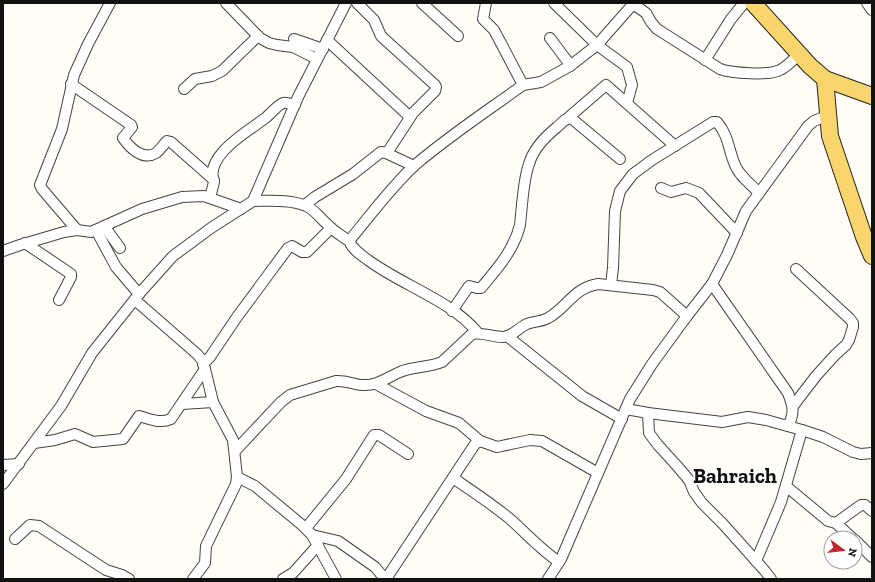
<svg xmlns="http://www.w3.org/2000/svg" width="875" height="582" viewBox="0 0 875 582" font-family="'Zilla Slab',serif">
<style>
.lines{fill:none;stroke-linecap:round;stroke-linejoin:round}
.street-casing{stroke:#444;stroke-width:12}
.primary-casing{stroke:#222;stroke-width:18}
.street{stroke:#fff;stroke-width:10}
.primary{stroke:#f9d66b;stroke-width:16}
.labels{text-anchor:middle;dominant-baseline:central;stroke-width:4;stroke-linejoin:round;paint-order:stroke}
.town-label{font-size:21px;font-weight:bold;fill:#111;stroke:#fff}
</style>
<rect width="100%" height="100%" fill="#fffdf5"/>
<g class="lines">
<defs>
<g id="street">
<polyline points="226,3 260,38 269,43 277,45 293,47 317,59"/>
<polyline points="357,3 374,20 381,36 435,85 436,87 435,91 413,113 387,153"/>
<polyline points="422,3 458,36"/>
<polyline points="554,3 597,45 627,67 632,85 627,103"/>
<polyline points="867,3 872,10"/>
<path d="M633,4L646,13L651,22L657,29L720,69C731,73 769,76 780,70C787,67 793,60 799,54"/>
<polyline points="294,39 323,49"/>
<polyline points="327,40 410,117"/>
<polyline points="705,60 731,19 744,3"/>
<polyline points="570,66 597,45 634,3"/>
<path d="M71,84L131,125L132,127L123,138C130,148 143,161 156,153C160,150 163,145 167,141L171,142L214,180"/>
<polyline points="523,85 541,82 570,66 568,62 550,38"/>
<polyline points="184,89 195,79 212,76 222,71 258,36"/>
<polyline points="569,117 606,85 675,146"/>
<polyline points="661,188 671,192 686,188 699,193 737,233"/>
<path d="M210,198L214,182C204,156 247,132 264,119C270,115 276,106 283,103C286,102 291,104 295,105"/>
<path d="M253,201C270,201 290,199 306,206C314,209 320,218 327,224C333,231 342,236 349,241C370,216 391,187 415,165C449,136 487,111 523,85L494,30L483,19L486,3"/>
<polyline points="305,205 315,197 353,174 381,152 386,153 414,166"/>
<polyline points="104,226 120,248"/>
<polyline points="77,230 42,189 40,185 62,129 74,75 88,44 110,3"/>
<polyline points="96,230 116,267 139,294"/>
<path d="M349,241C353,250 361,255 368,260C403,286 451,300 478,333"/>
<polyline points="25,243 71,274 71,277 59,300"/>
<polyline points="3,251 20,245 64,232 77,230 91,232 142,209 182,197 204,196 241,209"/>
<path d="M712,284L788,393C793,406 795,413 788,426"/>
<path d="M611,285L613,268L615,211L620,191L633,174L652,160L713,122H717C729,136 728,149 735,165C739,176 751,184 759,193"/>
<polyline points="135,300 197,354 202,360 205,369 213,402 233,440 237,477 236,484 206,546 205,563 193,579"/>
<path d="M452,311L469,286L477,288H481C497,269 514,250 520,225C522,208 523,180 529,164C533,150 545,137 556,128C561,124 565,118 571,118L620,159"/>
<polyline points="507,336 582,396 622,419"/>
<polyline points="203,364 210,357 237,317 288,248 292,246 302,252 307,252 331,228"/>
<polyline points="376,384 426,411 459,423 480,441"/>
<polyline points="182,404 213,402"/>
<polyline points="793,406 816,376 835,355 846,345 849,340 853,327 853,323 850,319 796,269"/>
<polyline points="626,409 648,413 722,422 748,417 766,420 802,430 823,437 853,452 861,454 872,453"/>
<polyline points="648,413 649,433 658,445 678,467 689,480 694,492 702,503 723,524 765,571 771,579"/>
<path d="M34,443L55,440L75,434L93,442L123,439L139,416C150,419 160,424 171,419L205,369"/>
<path d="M235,451L281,402L290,395L336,381C346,380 354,385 363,385C377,386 388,377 400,372C413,366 428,368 442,362L472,334C483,332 492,337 503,337C512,337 519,327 527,324C534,321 541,322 548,318C567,308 573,288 598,284L653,290L660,292L687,316"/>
<polyline points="3,465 19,464"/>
<polyline points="237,477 255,486 302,525 312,535 336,579"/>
<path d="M453,478C472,491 492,504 510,519C527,534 540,549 559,562"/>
<polyline points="3,484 61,406 92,353 139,294 173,256 211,228 253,201 298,97 346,3"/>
<polyline points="786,486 828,521 836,523 861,505 865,505 872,511"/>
<polyline points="836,523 852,538"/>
<polyline points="306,528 346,479 374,435 379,435 408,454"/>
<polyline points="312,535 338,541 375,567 385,579"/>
<polyline points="15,539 30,525 39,526 106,570 122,575 129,579"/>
<polyline points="855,540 872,557"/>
<polyline points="756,561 781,502 802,430"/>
<polyline points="283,579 293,573 318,545"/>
<polyline points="386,579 475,444 480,441 497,447 530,440 542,441 598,473"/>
<polyline points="548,579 561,559 630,399 652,364 687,316 712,284 727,255 746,211 808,126 814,121 829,115"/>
</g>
<g id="primary">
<polyline points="753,3 810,66 825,79 872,96"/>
<polyline points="825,79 830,136 864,237 872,256"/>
</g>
</defs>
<use href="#street" class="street-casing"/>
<use href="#primary" class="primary-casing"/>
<use href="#street" class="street"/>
<use href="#primary" class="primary"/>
</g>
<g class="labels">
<g class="town-label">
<text x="735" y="475">Bahraich</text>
</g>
</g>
<rect width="875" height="582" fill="none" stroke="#111111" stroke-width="8"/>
<g transform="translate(843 550) rotate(105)"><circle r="19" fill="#ffffff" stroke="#a0a0a0"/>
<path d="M0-3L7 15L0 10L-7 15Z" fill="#c4262e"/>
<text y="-6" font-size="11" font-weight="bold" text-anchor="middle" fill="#111111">N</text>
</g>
</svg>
